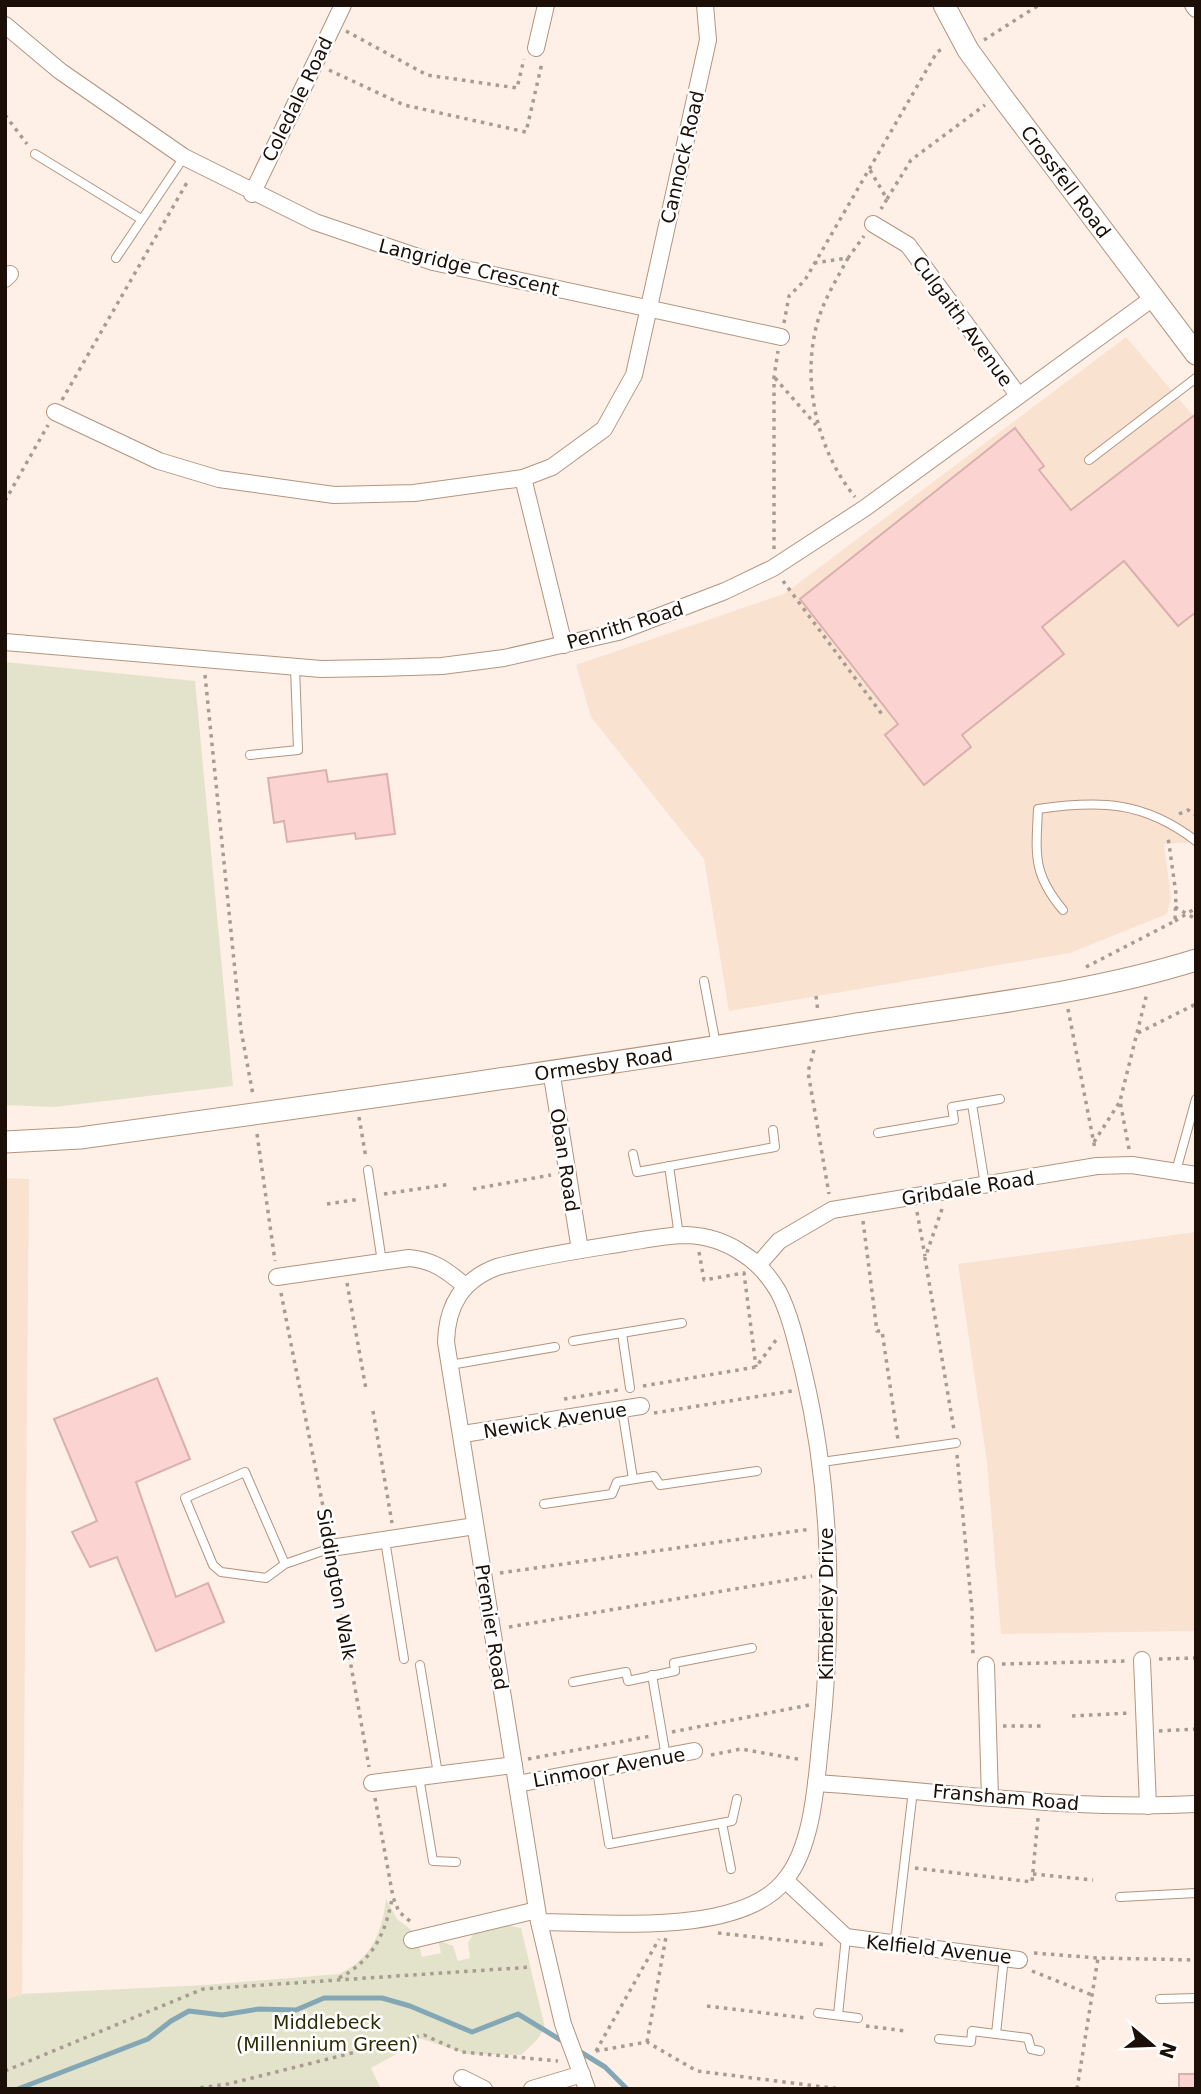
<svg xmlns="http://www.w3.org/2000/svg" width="1201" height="2094" viewBox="0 0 1201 2094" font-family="'DejaVu Sans',sans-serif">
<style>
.built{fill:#fae2d1}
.green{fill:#e2e3ca}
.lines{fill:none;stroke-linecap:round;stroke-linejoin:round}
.stream{stroke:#84a7b6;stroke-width:5}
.building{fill:#fbd4d2;stroke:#dab0ae;stroke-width:2}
.service-casing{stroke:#b4947e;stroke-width:10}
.minor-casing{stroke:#b4947e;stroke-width:18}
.tertiary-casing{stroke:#b4947e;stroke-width:23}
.path{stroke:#a89b92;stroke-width:3.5;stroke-dasharray:3.5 5;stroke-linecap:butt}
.service{stroke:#fff;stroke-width:8}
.minor{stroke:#fff;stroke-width:16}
.tertiary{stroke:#fff;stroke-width:21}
.labels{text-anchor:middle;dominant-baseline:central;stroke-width:5;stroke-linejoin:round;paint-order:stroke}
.street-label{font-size:19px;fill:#1b0f07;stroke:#fff}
.park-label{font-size:19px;fill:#2d2d04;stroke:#fff}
</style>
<rect width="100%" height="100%" fill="#fef0e6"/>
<g class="built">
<polygon points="1126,337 1196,419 1196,842 1164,844 1171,898 1167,914 1070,953 729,1011 704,859 591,717 576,665 784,594"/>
<polygon points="5,1178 29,1179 22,1994 5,2000"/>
<polygon points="1196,1232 1196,1631 1001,1634 987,1462 958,1264"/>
</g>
<g class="green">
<polygon points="5,662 195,681 233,1086 54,1107 5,1105"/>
<path d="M386,1899L397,1919L414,1932L404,1934L407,1947L419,1945L422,1957L441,1953L438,1940L453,1946L458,1961L470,1958L468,1943L474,1933L506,1925L521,1928L545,2028L537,2040L521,2055L468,2054L419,2038L418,2042L371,2068L381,2089H5V2000L22,1994L205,1985L339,1974C371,1959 382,1933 386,1899Z"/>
</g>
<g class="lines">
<g class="stream">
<polyline points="579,2051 605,2067 627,2089"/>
<polyline points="18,2089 148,2039 171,2021 189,2011 222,2015 259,2009 296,2010 324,1998 382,1998 410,2006 472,2032 518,2014 564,2042"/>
</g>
</g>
<g class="building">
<polygon points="1196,414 1196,612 1178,626 1124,561 1042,627 1064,654 962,735 971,747 924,785 885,735 898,724 800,599 1015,428 1044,466 1039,470 1071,510"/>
<polygon points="326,770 328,782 387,774 395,834 356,839 355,833 287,842 284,821 274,823 268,778"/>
<polygon points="157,1378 190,1459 136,1482 176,1597 208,1583 224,1622 156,1651 117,1557 90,1567 72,1532 97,1521 54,1419"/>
<rect x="1179" y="2074" width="17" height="15"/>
</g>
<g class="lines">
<defs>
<g id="service">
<polyline points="35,154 141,219"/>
<polyline points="116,258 184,157"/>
<polyline points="1089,460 1196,378"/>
<polyline points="250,755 298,750 295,667"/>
<path d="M1063,910C1032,873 1036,854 1038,809C1100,800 1144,801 1196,841"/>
<polyline points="704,981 716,1045"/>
<polyline points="972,1104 985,1185"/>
<polyline points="878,1133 954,1120 952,1107 1000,1099"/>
<polyline points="633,1154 637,1172 775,1147 773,1130"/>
<polyline points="669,1166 679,1236"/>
<polyline points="368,1170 382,1262"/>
<polyline points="1176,1171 1196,1099"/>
<polyline points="622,1333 630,1388"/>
<polyline points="573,1341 682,1323"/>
<polyline points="450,1365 555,1347"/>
<polyline points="622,1409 633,1479"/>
<polyline points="822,1462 956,1443"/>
<polyline points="544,1504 612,1494 617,1482 654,1476 660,1485 757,1471"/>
<polyline points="385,1540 404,1659"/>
<polyline points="285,1564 245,1472 185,1498 213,1565 221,1572 266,1578 285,1564 331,1548"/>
<polyline points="420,1665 438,1774"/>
<polyline points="652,1675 666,1757"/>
<polyline points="573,1682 626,1672 628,1681 675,1671 674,1663 752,1648"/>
<polyline points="597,1770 609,1844 732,1821 737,1799"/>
<polyline points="419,1777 433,1861 456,1862"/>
<polyline points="722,1823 731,1869"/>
<polyline points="1120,1897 1196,1893"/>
<polyline points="895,1944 913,1790"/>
<polyline points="1160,1999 1196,1998"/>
<polyline points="818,2013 858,2018"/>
<polyline points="838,2015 846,1937"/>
<polyline points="996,2034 1004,1957"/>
<polyline points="939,2039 971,2042 972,2031 1028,2038 1031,2049 1040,2051"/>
</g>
<g id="minor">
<polyline points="1193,5 1196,9"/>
<polyline points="5,25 60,71 184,157 315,222 433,262 781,337"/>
<polyline points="536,48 546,5"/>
<polyline points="252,194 343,5"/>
<polyline points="873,224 908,245 1018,395"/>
<polyline points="5,279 10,274"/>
<polyline points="55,412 159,461 219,479 334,495 414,493 523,478 552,467 604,429 634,375 708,40 705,5"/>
<polyline points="523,478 564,645"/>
<polyline points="5,642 321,669 378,668 442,666 504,658 618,632 725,591 773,568 865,508 1153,298"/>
<polyline points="551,1070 580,1250"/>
<polyline points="758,1265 779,1241 832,1210 1097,1166 1132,1165 1196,1175"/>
<path d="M277,1277L409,1258C433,1260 446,1270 464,1285"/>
<polyline points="463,1434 641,1406"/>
<polyline points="331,1548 475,1526"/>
<polyline points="1142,1660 1148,1806"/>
<polyline points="986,1665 990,1798"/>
<polyline points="372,1783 514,1765"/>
<path d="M816,1783C943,1791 1069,1811 1196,1804"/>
<polyline points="517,1784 694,1751"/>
<polyline points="785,1880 846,1937 1019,1960"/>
<path d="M539,1922C605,1922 740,1937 785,1880C812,1848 816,1786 820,1746C834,1621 833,1496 804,1374C798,1349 790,1313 778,1291C769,1276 757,1262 742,1253C726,1242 707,1236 687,1235C667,1235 644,1240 624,1243C581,1250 539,1256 497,1267C462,1280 447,1305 446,1342L539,1922L563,2024L587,2089"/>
<polyline points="412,1940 537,1910"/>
<polyline points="462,2078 484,2089"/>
<polyline points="532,2089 582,2074"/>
</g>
<g id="tertiary">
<path id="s1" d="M944,5L968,50L1000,94L1196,354"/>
<path id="s2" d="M5,1142L80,1138C333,1103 587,1068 839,1027C957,1007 1081,996 1196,960"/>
</g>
</defs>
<use href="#service" class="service-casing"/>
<use href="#minor" class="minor-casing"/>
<use href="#tertiary" class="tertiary-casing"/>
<g class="path">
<polyline points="346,31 427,75 517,88 524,59"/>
<polyline points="984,40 1039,5"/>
<polyline points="329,70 404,105 526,132 542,63"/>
<polyline points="5,115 27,144"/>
<polyline points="870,170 887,199 881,209"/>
<polyline points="887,199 911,160 985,105"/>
<path d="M848,258C838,277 826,296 819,317C800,377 816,449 855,497"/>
<polyline points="814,263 848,258 864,236"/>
<polyline points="784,323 789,296 805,280 937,52 944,48"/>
<polyline points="775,378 816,425"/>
<polyline points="62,400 189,179"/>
<polyline points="5,501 48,425"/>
<polyline points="774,549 774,377 778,351"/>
<polyline points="783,581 884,717"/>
<polyline points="205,675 241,1030 253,1095"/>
<polyline points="1179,814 1188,810 1196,815"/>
<polyline points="1175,907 1196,919"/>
<polyline points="1175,921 1196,908"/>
<polyline points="1086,967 1175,921 1176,894 1168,837"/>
<polyline points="816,996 818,1012"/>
<polyline points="1068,1009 1095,1149"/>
<polyline points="1138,1033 1196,1004"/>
<polyline points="814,1050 808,1072 829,1194"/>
<polyline points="359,1117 366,1158"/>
<polyline points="257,1134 275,1261"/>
<polyline points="1094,1142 1119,1103"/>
<polyline points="1129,1149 1120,1101 1147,993"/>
<polyline points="473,1189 551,1175"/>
<polyline points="384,1194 451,1184"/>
<polyline points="327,1204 360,1199"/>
<polyline points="942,1209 925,1258 954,1430"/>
<polyline points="917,1212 925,1256"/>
<polyline points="863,1221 877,1331 882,1331 898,1440"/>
<polyline points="699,1252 704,1280 744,1273 756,1367"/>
<polyline points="347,1283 366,1389"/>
<polyline points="281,1293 328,1532"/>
<polyline points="643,1386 756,1367 779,1336"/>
<polyline points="564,1399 618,1390"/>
<polyline points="373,1411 392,1523"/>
<polyline points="654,1413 792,1391"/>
<polyline points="957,1455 972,1610 973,1657"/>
<polyline points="333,1564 369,1767"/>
<polyline points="500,1573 811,1529"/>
<polyline points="509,1627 812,1576"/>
<polyline points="1159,1659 1196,1658"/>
<polyline points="1002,1664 1127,1661"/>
<polyline points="1072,1716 1130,1713"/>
<polyline points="1003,1726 1043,1726"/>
<polyline points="1159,1731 1196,1729"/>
<polyline points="672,1732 809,1705"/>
<polyline points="711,1755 741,1749 803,1760"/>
<polyline points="528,1759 651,1736"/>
<polyline points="375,1798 393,1897 399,1912 411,1922"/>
<polyline points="915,1868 1032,1882 1038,1818"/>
<polyline points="1033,1874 1093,1880"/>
<polyline points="718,1933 828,1945"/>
<polyline points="1034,1953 1098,1958 1196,1960"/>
<polyline points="1032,1971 1092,1995"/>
<path d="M339,1978C372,1961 385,1935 392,1899"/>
<polyline points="707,2006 806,2018"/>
<polyline points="866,2026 906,2031"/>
<polyline points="647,2042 666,1937"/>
<polyline points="596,2051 647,2042 697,2071 840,2089"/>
<polyline points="596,2051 659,1939"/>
<polyline points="5,2071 203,1989 532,1967"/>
<polyline points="192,2089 228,2084 424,2035 462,2052 558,2061"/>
<polyline points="1077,2089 1098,1958"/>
</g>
<use href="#service" class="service"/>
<use href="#minor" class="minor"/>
<use href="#tertiary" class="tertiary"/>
</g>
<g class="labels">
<g class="street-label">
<text transform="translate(297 99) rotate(-64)">Coledale Road</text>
<text transform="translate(682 157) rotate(-77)">Cannock Road</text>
<text stroke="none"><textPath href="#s1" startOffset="215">Crossfell Road</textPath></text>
<text transform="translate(469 267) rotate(14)">Langridge Crescent</text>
<text transform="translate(963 321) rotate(54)">Culgaith Avenue</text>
<text transform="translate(625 625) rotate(-17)">Penrith Road</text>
<text stroke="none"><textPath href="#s2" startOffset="604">Ormesby Road</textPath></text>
<text transform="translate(565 1160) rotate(81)">Oban Road</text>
<text transform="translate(968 1188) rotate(-9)">Gribdale Road</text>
<text transform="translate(555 1420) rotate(-9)">Newick Avenue</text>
<text transform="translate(337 1584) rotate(80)">Siddington Walk</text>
<text transform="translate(826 1604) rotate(-90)">Kimberley Drive</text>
<text transform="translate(492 1627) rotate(81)">Premier Road</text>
<text transform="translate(609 1767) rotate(-10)">Linmoor Avenue</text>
<text transform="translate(1006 1797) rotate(5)">Fransham Road</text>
<text transform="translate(939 1949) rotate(6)">Kelfield Avenue</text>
</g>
<g class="park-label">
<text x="327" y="2022">Middlebeck<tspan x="327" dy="22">(Millennium Green)</tspan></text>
</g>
</g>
<rect width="1201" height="2094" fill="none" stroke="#1b0f07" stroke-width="14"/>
<g transform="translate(1152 2045) rotate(109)" stroke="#ffffff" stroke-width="5" paint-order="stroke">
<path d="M0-5L12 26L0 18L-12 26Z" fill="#1b0f07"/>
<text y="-10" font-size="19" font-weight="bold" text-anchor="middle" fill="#1b0f07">N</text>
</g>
</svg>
